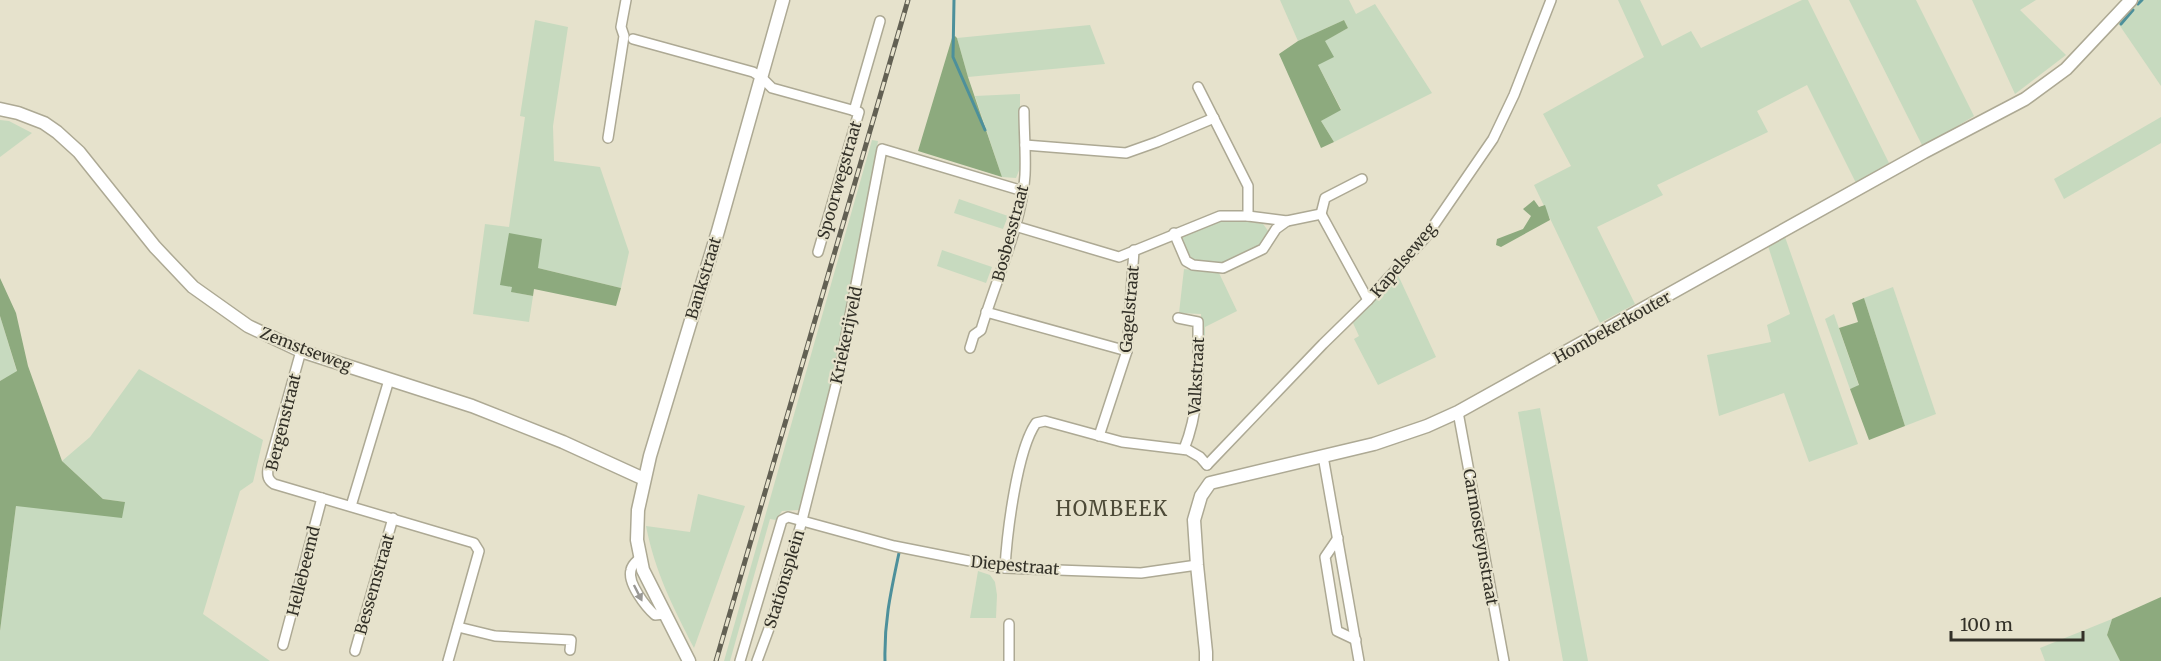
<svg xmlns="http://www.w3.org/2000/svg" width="2161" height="661" viewBox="0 0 2161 661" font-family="Merriweather,serif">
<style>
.green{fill:#c7dabf}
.forest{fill:#8daa7e}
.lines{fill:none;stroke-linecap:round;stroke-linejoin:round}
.stream{stroke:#4d909b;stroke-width:3}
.minor-casing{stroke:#ada994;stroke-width:12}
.tertiary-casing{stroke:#ada994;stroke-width:15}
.minor{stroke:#fff;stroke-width:9}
.tertiary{stroke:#fff;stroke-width:12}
.rail-casing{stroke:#626053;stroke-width:5}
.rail{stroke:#e6e2cc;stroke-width:3;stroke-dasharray:9;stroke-linecap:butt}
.oneway{fill:#999894}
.labels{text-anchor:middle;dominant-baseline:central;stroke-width:4.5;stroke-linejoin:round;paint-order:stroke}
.street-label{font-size:16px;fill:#333128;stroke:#e6e2cc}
.quarter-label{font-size:20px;letter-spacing:1.5px;fill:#4d4a37;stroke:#e6e2cc}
</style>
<rect width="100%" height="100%" fill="#e6e2cc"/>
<g class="green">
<polygon points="1280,0 1349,0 1356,14 1375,4 1432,93 1334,142 1321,121 1341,109 1318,65 1324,41 1348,28 1344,20 1298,41"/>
<polygon points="1618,0 1640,0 1662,46 1691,31 1701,48 1802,0 1808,0 1889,163 1856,183 1807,85 1757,111 1768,132 1657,185 1663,195 1597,227 1635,304 1600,323 1534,185 1571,166 1543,114 1644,57"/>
<polygon points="1849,0 1916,0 1974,116 1923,147"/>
<polygon points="1972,0 2036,0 2020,10 2066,55 2015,94"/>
<polygon points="2138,0 2161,0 2161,86 2118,23"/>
<polygon points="535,20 568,27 553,126 554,161 600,167 629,252 621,288 538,268 512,287 512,292 533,296 529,322 473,314 485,224 509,227 525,117 520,116"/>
<polygon points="1090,25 1105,64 968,77 957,38"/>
<polygon points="1020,94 1020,168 1016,178 1002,177 975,96"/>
<polygon points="2161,117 2161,143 2064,199 2054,179"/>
<polygon points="0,120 9,121 32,133 0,157"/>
<polygon points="872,140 878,141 849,306 831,391 799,510 782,511 776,520 770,519 730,661 724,661"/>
<polygon points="959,199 1008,216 1003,229 954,213"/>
<path d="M1237,220L1263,224C1264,225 1267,229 1268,231C1270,245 1232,264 1221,265C1213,266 1201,264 1194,259C1187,255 1184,247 1181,240L1183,234L1212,223Z"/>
<polygon points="1785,237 1858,444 1809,462 1784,393 1719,416 1707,355 1771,342 1767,325 1790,314 1768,246"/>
<polygon points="942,250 992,267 986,283 937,266"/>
<polygon points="1184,269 1219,273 1237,311 1205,327 1205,345 1201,345 1201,314 1179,313"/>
<polygon points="1398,275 1436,357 1378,385 1354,339 1359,336 1353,323"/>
<polygon points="1893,287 1936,414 1905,426 1864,298"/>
<polygon points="1834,314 1859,386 1850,389 1825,319"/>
<polygon points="0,316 17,372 0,381"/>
<polygon points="139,369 263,440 253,482 240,491 203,614 270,661 0,661 0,631 16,506 125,502 103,499 62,461 90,437"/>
<polygon points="1540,408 1588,661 1563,661 1518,412"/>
<path d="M698,494L745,506L694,648C673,607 655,572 646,526L690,532Z"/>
<polygon points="978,571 990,575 995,582 997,595 996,618 970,618"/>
<polygon points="2112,619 2107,635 2120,661 2045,661 2040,648"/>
</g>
<g class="forest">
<polygon points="1344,20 1348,28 1325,41 1334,57 1318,65 1341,110 1321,121 1334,142 1321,148 1279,54 1298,41"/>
<polygon points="955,36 957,38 968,77 1002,177 918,151 952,38"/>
<polygon points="1534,200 1539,207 1545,205 1550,220 1501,247 1496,245 1497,239 1523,229 1531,216 1523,209"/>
<polygon points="509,233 542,239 538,268 621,288 616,306 534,289 533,296 511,292 512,287 500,285"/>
<polygon points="0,278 16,313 28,366 62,461 103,499 125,502 122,518 16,506 0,631 0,381 17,371 0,316"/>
<polygon points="1864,298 1905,426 1869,440 1850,389 1859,385 1839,328 1858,322 1852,303"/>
<polygon points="2161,597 2161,661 2120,661 2107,635 2112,619"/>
</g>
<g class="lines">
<g class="stream">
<polyline points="954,0 953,57 985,130"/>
<polyline points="2138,4 2142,0"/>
<polyline points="2121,24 2133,10"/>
<path d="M885,661C884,621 891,591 899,553"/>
</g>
<defs>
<g id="minor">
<polyline points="633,39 753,72 761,77 772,88 859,112 818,252"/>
<polyline points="1198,87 1248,186 1248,216"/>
<polyline points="854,111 880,21"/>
<polyline points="608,138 624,36 621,27 626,0"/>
<polyline points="1025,145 1126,153 1157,142 1214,118"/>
<polyline points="1321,214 1325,198 1362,179"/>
<polyline points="1015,226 1119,257 1220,216 1248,216 1287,221 1321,214 1368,300"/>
<polyline points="1174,233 1186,261 1193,265 1223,268 1263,249 1276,229 1287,221"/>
<polyline points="986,312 1127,351"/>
<path d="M1178,318L1198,322C1198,367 1201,407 1184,449"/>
<path d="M970,348L974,335L981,330C995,282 1022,225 1025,175C1026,154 1024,132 1024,111"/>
<path d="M301,351L268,469C267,476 268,480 274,484L474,543L479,551L448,661"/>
<polyline points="1458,412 1504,661"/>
<polyline points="1099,436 1127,351 1134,250"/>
<polyline points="1323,456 1359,661"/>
<polyline points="1207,465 1323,344 1368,300 1425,238 1493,139 1514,95 1551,0"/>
<polyline points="351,506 389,380"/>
<polyline points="1338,538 1325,557 1337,631 1356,640"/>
<path d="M640,558C636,562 632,564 631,570C627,583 646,607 655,615L665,614"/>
<path d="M1005,568C1007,533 1017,450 1036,423L1045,421L1122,442L1188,450L1200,457L1207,465"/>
<polyline points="458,627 495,636 571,640 570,650"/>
<polyline points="283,645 322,498"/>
<polyline points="355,651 393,518"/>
<polyline points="740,661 782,520 788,517 894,546 1005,568 1141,573 1197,565"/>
<polyline points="757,661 774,615 800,528 839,373 882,149 1023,191"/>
<polyline points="1009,661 1009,624"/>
</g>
<g id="tertiary">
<polyline points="0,109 18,113 44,123 57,132 79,152 155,247 193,287 248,326 301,351 472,406 563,442 644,479"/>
<polyline points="689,661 643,570 637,540 638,510 650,456 718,231 783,0"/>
<polyline points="1206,661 1206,652 1197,565 1194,520 1201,496 1210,483 1374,444 1427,426 1458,412 1924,152 2025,99 2066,69 2131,0"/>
</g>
</defs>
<use href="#minor" class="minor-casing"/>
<use href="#tertiary" class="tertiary-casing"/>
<use href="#minor" class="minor"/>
<use href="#tertiary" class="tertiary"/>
<defs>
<polyline id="rail" points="716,661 908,0"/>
</defs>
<use href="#rail" class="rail-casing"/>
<use href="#rail" class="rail"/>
</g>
<defs><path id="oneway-solid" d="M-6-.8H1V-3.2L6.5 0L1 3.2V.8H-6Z" transform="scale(1.5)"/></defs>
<use class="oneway" href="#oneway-solid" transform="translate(638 593) rotate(63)"/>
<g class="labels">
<g class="street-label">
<text transform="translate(839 180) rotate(-74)">Spoorwegstraat</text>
<text transform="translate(1010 233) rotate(-75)">Bosbesstraat</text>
<text transform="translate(1403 260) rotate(-50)">Kapelseweg</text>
<text transform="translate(703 278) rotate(-73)">Bankstraat</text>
<text transform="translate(1129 309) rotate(-85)">Gagelstraat</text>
<text transform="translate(1612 327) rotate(-29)">Hombekerkouter</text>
<text transform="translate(846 335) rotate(-78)">Kriekerijveld</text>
<text transform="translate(306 349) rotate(21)">Zemstseweg</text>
<text transform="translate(1196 376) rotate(-87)">Valkstraat</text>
<text transform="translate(283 422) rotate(-76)">Bergenstraat</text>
<text transform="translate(1481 537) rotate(80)">Carmosteynstraat</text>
<text transform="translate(1015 565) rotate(5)">Diepestraat</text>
<text transform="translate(303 571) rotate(-76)">Hellebeemd</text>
<text transform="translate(784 579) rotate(-73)">Stationsplein</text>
<text transform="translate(374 584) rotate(-74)">Bessemstraat</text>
</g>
<g class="quarter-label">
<text x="1112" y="508">HOMBEEK</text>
</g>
</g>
<path d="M1951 631v9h132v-9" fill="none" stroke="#333128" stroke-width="3"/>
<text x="1960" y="631" font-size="18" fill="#333128" stroke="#e6e2cc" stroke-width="4.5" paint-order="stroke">100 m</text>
</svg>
